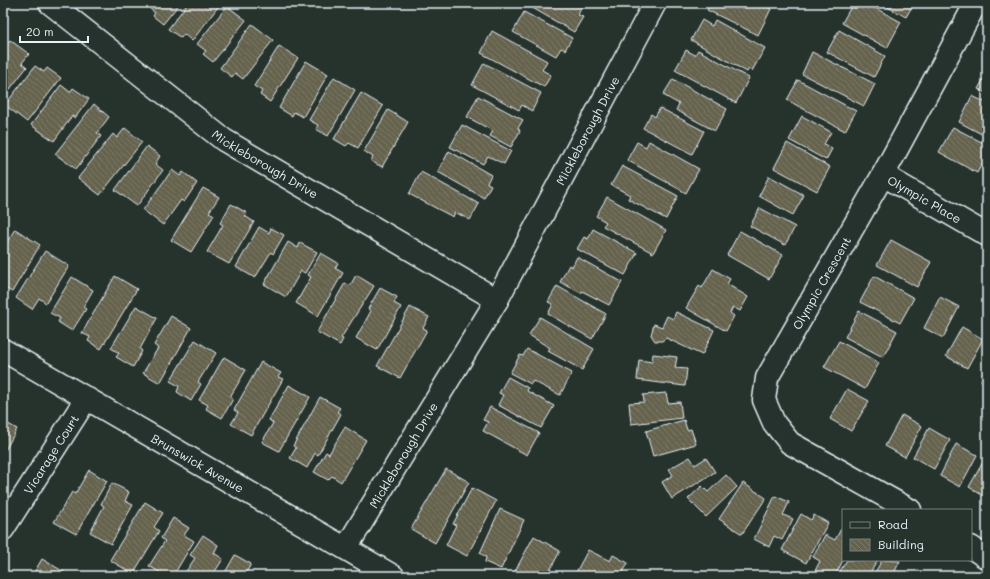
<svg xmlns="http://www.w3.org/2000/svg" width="990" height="579" viewBox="0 0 990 579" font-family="Mali,sans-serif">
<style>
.building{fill:url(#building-back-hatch);stroke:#e8f1f8}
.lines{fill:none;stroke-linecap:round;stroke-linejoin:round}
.minor-casing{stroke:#e8f1f8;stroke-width:25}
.minor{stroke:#26332d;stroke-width:22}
.labels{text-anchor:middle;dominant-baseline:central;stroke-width:4;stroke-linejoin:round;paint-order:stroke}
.street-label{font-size:12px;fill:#e8f1f8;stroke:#26332d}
</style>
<defs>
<pattern id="building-back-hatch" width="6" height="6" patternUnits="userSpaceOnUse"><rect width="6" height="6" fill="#65624e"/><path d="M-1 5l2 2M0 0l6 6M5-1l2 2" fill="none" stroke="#7b7968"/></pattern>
</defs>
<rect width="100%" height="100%" fill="#26332d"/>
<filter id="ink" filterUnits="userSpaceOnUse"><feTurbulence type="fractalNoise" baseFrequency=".025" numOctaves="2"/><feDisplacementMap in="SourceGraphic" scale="8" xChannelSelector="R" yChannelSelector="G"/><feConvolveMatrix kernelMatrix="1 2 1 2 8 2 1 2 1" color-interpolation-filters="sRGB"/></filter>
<g filter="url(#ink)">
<g class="building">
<polygon points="149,3 180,3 163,24 153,16 155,13 147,6"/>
<polygon points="188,3 221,3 192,41 184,34 181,38 168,29"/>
<polygon points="524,3 577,3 582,6 578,15 583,17 574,32"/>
<polygon points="711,3 758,3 771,9 758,35 707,10"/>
<polygon points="853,3 866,3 901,22 887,48 842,23"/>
<polygon points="880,3 914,3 906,17"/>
<polygon points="227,6 246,20 213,62 203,54 206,51 197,44"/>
<polygon points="524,12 572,38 565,50 561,48 556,56 513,32"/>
<polygon points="702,20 712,26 715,20 765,48 752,71 749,69 747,72 691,40"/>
<polygon points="252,24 273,40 243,79 235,73 232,77 220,68"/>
<polygon points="839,30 885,56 874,77 827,52"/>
<polygon points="492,31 547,61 542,70 551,75 544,87 481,53"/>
<polygon points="10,40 29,54 22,63 27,67 3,98 3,49"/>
<polygon points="279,46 298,58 270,102 260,95 262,91 254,86"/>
<polygon points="686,50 695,55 698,50 749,78 736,103 675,70"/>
<polygon points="812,52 875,84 864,106 802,74"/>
<polygon points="306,61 328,74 303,117 294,112 292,116 279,108"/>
<polygon points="484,63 541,93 532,111 522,105 519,110 472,85"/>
<polygon points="35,66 44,72 47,68 61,78 27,122 5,105"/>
<polygon points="987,73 987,93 978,89"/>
<polygon points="334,77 355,90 328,136 316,129 318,125 309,120"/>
<polygon points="673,79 727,109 715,131 676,110 679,104 663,95"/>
<polygon points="798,80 856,111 845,131 787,100"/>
<polygon points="61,85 70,92 73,88 89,99 75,118 72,116 54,141 31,125"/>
<polygon points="361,93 383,106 358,148 349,143 346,146 334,139"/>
<polygon points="478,96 523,120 518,128 520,131 511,147 490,136 493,131 467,117"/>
<polygon points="972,96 987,103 987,137 959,122"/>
<polygon points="94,104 109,117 97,133 101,136 76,169 55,154"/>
<polygon points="660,108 704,131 692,154 643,128 651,114 655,117"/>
<polygon points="388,110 408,122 382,167 371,161 373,157 364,151"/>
<polygon points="802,116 831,132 824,144 832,149 826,160 789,140"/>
<polygon points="462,125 511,151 504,164 488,156 483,164 450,147"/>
<polygon points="953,127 987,145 987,155 977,173 939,152"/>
<polygon points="125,128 142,142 100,195 78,178 113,134 117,138"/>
<polygon points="649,141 699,169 686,193 627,160 637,142 646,147"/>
<polygon points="787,143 830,167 817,191 774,168"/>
<polygon points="147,146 160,156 155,164 163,170 137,206 115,190"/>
<polygon points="449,151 491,175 487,183 491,185 484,198 438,172"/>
<polygon points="622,166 678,196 666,219 628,199 630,195 611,185"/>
<polygon points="172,170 180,176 183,172 197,183 184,202 181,200 163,225 143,210"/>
<polygon points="421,172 479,204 470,220 455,212 453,217 409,194"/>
<polygon points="769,176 804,195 793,215 759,196"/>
<polygon points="203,188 219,197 209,212 214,215 191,252 171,240"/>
<polygon points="607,197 666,230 653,253 603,226 606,222 596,216"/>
<polygon points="231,204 247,213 245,216 254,222 229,264 207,252 223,225 220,223"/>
<polygon points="760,208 795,227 785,245 750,226"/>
<polygon points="259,227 269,233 271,228 284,235 273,254 271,252 255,278 236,267"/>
<polygon points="15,229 40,245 12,292 4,287 3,289 3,248"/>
<polygon points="593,229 637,253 625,275 577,249 584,237 588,239"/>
<polygon points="740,231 783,255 769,279 727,255"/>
<polygon points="891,240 931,262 917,287 877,265"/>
<polygon points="288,242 298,248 300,243 317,252 305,273 301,271 286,297 264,284"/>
<polygon points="45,251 69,266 46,303 39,298 32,309 16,298"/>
<polygon points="321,253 338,263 335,268 343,273 318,316 296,303 311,277 308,275"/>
<polygon points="577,257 622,282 609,305 582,291 581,293 560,282 569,265 572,267"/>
<polygon points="713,269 730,279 727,284 748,297 740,311 733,307 730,313 734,316 726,331 686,308 699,286 702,288"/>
<polygon points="356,275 374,286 341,338 343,339 340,345 317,332 345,283 350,286"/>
<polygon points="115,276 137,289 101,349 88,341 90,337 82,333"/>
<polygon points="874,276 914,298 900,323 860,302"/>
<polygon points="72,277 93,290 83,307 86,309 72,331 58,322 60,318 50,313"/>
<polygon points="557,286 606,314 592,339 548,314 553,304 548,302"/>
<polygon points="380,288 397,297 394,303 401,307 377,350 356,338 371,311 368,309"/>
<polygon points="940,297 959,307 943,338 924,328"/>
<polygon points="136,306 157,318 140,349 142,351 133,367 116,357 119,353 111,348"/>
<polygon points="410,307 429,317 423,328 427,330 400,378 377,366"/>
<polygon points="859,311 897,331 883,357 845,337"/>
<polygon points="676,312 714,330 702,355 666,338 662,341 655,341 651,335 654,324 662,327 667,316 673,319"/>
<polygon points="171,316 191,328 160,383 143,373 158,348 154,345"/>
<polygon points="540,317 594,349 582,370 548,351 550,348 529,335"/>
<polygon points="962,327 983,339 967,368 946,356"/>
<polygon points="195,340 216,353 198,382 201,384 191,401 177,392 179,386 170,381"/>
<polygon points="839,341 879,363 865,389 824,367"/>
<polygon points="527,349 572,373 560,395 533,381 531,384 510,373 520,355 523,356"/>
<polygon points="653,354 677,357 675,368 687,369 685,386 637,380 639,360 652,362"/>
<polygon points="224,357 246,370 230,397 233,399 222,418 206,409 208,405 199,400"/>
<polygon points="987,358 987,383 981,381"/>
<polygon points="261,362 281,373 278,377 283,379 251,435 231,424 238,413 234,410"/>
<polygon points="508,377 528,388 527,391 554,406 541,428 498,405 503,395 499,393"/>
<polygon points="289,385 310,397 279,451 262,442 273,423 269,420"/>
<polygon points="847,389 869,401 851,431 830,419"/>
<polygon points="666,393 668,403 680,402 682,418 631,424 629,403 644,402 643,395"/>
<polygon points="320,397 340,408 337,412 341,414 318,455 315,453 307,468 290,458 296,448 293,446"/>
<polygon points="490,407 539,433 527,455 483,431 488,422 483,420"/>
<polygon points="902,415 922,426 905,457 885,446"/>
<polygon points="684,420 687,430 691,429 696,444 653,456 646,431"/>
<polygon points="3,421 17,429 3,454"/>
<polygon points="345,427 366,440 341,482 332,476 328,480 314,472 326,452 329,454"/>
<polygon points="929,428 950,440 934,469 913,457"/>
<polygon points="956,444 977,455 960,487 940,476"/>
<polygon points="987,455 987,498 969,487"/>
<polygon points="690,457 695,465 706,458 715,472 672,499 662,482 673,475 669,469"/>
<polygon points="446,469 469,482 435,543 411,529"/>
<polygon points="89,470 107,481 76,534 54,522 72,492 75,494"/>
<polygon points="726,475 737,487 706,517 688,499 702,486 708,492"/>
<polygon points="112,483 129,492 125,501 133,505 111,544 90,532 104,506 101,504"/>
<polygon points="743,483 766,498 742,534 719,519"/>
<polygon points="472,488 496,501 467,556 446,545 456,525 453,524"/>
<polygon points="775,496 789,502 783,515 793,519 782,540 774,536 769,547 754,539"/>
<polygon points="145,502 163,513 154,527 159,531 133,574 110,560"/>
<polygon points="500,509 524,520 501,569 485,562 486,557 480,553"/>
<polygon points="801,514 811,520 814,515 828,523 806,563 782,550"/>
<polygon points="173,518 189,528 184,535 194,541 173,576 166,576 149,566 165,541 161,538"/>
<polygon points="841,529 843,530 843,560 835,576 824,576 815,571 820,561 813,557 825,535 835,540"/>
<polygon points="203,535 218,545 214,553 223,559 212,576 183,576 195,558 190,555"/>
<polygon points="534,536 560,551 547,576 515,576 513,575"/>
<polygon points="588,550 610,561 613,555 628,563 621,576 574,576"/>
<polygon points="235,555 251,564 244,576 223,576"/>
<polygon points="42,559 71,576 32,576"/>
<polygon points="847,560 878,560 868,576 847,576 840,571"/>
<polygon points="882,560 900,561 895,571 903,576 873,576"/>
</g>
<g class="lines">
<defs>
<g id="minor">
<path id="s1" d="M50,3L224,140L497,300L346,548"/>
<path id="s2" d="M883,175L987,235"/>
<path id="s3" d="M497,300L655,3"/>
<path id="s4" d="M3,350L393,576"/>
<path id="s5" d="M910,510L790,443L774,423L764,400L767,378L883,175L976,3"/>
<path id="s6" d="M3,529L86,399"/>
<polyline points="971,547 987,558"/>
</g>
</defs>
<use href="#minor" class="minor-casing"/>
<use href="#minor" class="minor"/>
</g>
</g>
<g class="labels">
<g class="street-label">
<text stroke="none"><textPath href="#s3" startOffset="192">Mickleborough Drive</textPath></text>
<text stroke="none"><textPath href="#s1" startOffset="269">Mickleborough Drive</textPath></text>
<text stroke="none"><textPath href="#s2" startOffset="48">Olympic Place</textPath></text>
<text stroke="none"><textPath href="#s5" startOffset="320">Olympic Crescent</textPath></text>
<text stroke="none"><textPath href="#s6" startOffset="89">Vicarage Court</textPath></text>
<text transform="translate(403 455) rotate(-59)">Mickleborough Drive</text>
<text stroke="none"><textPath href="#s4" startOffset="225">Brunswick Avenue</textPath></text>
</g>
</g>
<rect width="990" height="579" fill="none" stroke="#26332d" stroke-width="16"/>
<rect x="8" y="8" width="974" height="563" fill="none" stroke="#e8f1f8" stroke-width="1.5" filter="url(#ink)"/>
<rect x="842" y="509" width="130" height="52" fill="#26332d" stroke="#747f7e"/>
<rect x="850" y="522" width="20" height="6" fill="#26332d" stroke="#747f7e"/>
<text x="878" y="529" font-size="12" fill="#e8f1f8">Road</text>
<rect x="850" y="539" width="20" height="12" fill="url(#building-back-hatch)" stroke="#747f7e"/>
<text x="878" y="549" font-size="12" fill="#e8f1f8">Building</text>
<path d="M20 36v6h68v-6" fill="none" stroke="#e8f1f8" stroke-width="2"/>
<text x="26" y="36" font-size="12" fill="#e8f1f8" stroke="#26332d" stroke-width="3" paint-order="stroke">20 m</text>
</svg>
